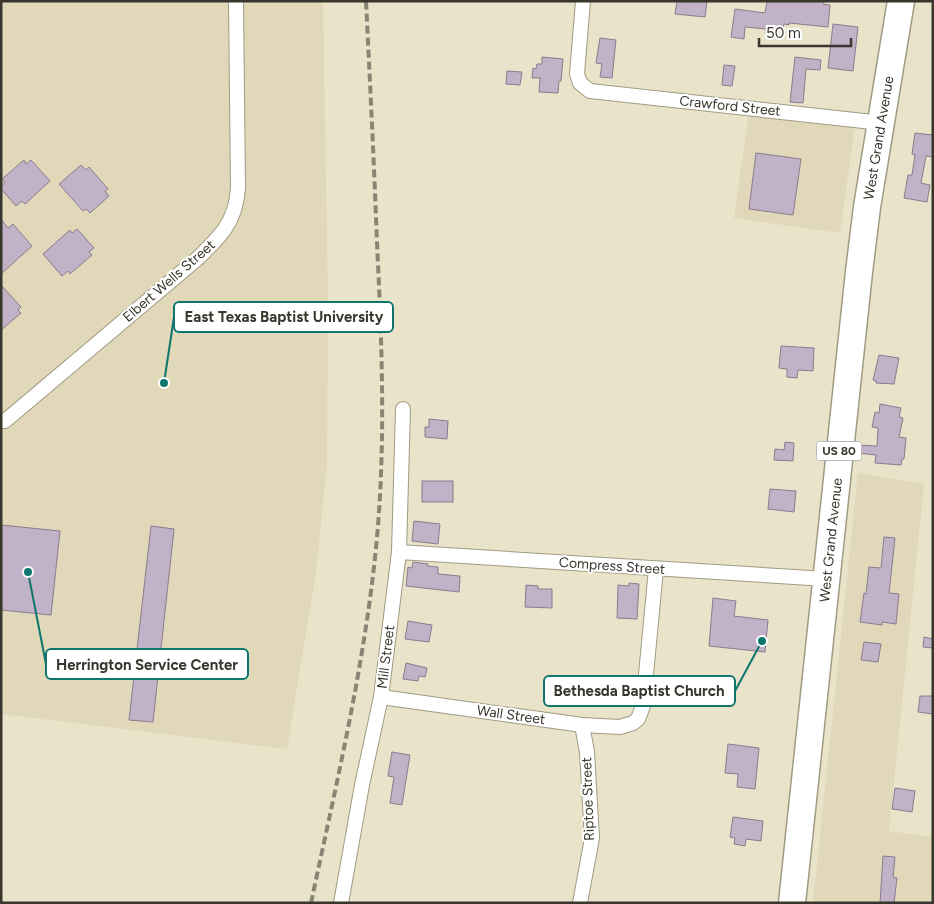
<svg xmlns="http://www.w3.org/2000/svg" width="934" height="904" viewBox="0 0 934 904" font-family="Figtree,sans-serif">
<style>
.built{fill:#e0d8b8}
.building{fill:#c2b2c7;stroke:#8a7b8f}
.lines{fill:none;stroke-linecap:round;stroke-linejoin:round}
.street-casing{stroke:#a09b83;stroke-width:16}
.highway-casing{stroke:#a09b83;stroke-width:29}
.street{stroke:#fff;stroke-width:14}
.highway{stroke:#fff;stroke-width:26}
.rail{stroke:#898574;stroke-width:4;stroke-dasharray:8 4;stroke-linecap:butt}
.labels{text-anchor:middle;dominant-baseline:central;stroke-width:4;stroke-linejoin:round;paint-order:stroke}
.shield{fill:#fff;stroke:#74726c;stroke-width:1}
.shield-label{font-size:12px;font-weight:bold;fill:#39362d}
.street-label{font-size:14px;fill:#39362d;stroke:#fff}
.leader{fill:none;stroke:#0f766e;stroke-width:2}
.callout-dot{fill:#0f766e;stroke:#fff;stroke-width:2}
.callout{fill:#fff;stroke:#0f766e;stroke-width:2}
.callout-label{font-size:15px;text-anchor:middle;font-weight:bold;fill:#39362d}
</style>
<rect width="100%" height="100%" fill="#e9e3ca"/>
<g class="built">
<polygon points="1,1 323,1 328,301 327,465 316,573 287,749 1,714"/>
<polygon points="749,111 855,126 840,233 734,218"/>
<polygon points="858,473 924,484 889,831 933,837 933,903 813,903"/>
</g>
<g class="building">
<polygon points="677,1 707,2 705,17 675,14"/>
<polygon points="767,1 824,1 823,4 830,5 828,27 789,23 789,25 784,24 783,27 778,27 777,34 765,33 766,29 745,27 744,39 731,37 735,9 765,13"/>
<polygon points="833,24 858,27 853,71 828,68"/>
<polygon points="600,38 616,40 612,78 600,77 602,64 596,63"/>
<polygon points="542,57 563,59 561,81 559,81 558,93 539,92 540,78 532,78 533,68 536,69 537,64 542,64"/>
<polygon points="795,57 821,60 820,70 806,69 803,103 790,102"/>
<polygon points="724,65 735,66 732,86 722,85"/>
<polygon points="507,71 522,72 520,85 506,84"/>
<polygon points="915,133 933,135 933,157 926,156 921,183 930,185 927,202 904,198 908,175 912,175 915,155 912,154"/>
<polygon points="756,153 801,159 793,215 749,209"/>
<polygon points="24,160 26,164 31,160 50,181 25,204 22,201 16,206 1,189 1,186 5,183 2,179"/>
<polygon points="81,165 86,170 89,167 108,189 105,191 109,196 90,213 86,209 83,211 59,184"/>
<polygon points="1,219 8,228 13,224 32,246 1,274"/>
<polygon points="77,229 94,248 89,252 92,255 70,274 68,271 62,276 43,254 70,230 72,233"/>
<polygon points="1,285 21,307 18,310 21,313 1,330"/>
<polygon points="781,346 814,348 813,371 798,370 797,378 787,377 787,369 779,368"/>
<polygon points="879,355 899,358 894,384 876,383 876,381 873,380"/>
<polygon points="880,404 901,408 899,417 903,418 899,437 906,438 904,459 902,459 901,465 875,463 876,455 857,453 858,445 877,446 878,428 872,427 875,412 879,413"/>
<polygon points="429,419 448,421 447,439 425,437 425,427 429,427"/>
<polygon points="785,442 794,443 793,461 774,460 775,449 784,450"/>
<rect x="422" y="481" width="31" height="21"/>
<polygon points="770,489 796,491 794,512 768,509"/>
<polygon points="414,521 440,524 438,544 412,541"/>
<polygon points="1,525 60,531 51,615 1,610"/>
<polygon points="151,526 174,529 153,722 129,720"/>
<polygon points="884,537 895,538 889,593 899,594 896,624 882,622 882,625 860,622 864,593 866,594 869,567 881,568"/>
<polygon points="413,562 428,564 427,566 438,567 438,574 460,576 459,592 406,586 408,567 412,568"/>
<polygon points="629,583 639,584 637,619 617,618 618,585 629,586"/>
<polygon points="526,585 538,586 538,589 552,589 552,608 525,607"/>
<polygon points="713,598 736,601 734,616 768,620 765,652 709,646"/>
<polygon points="408,621 432,625 429,642 405,639"/>
<polygon points="924,637 933,639 933,648 923,647"/>
<polygon points="864,642 881,644 878,662 861,660"/>
<polygon points="406,663 427,668 425,677 419,676 418,681 403,679"/>
<polygon points="920,696 933,696 933,714 918,712"/>
<polygon points="728,744 759,748 755,789 737,787 738,774 725,773"/>
<polygon points="392,752 410,755 402,805 390,803 394,777 388,776"/>
<polygon points="895,788 915,791 912,812 892,809"/>
<polygon points="733,817 763,821 761,841 746,839 745,846 734,844 735,838 730,837"/>
<polygon points="883,856 895,857 893,877 897,878 894,903 880,903"/>
</g>
<g class="lines">
<defs>
<g id="street">
<polyline points="583,1 577,74 580,83 590,91 882,123"/>
<path d="M1,421H5L197,259C220,237 236,222 238,188L236,1"/>
<polyline points="399,552 826,579"/>
<polyline points="381,697 582,725 620,727 633,723 638,719 643,706 656,569"/>
<polyline points="341,903 362,785 381,697 399,552 403,409"/>
<polyline points="580,903 592,838 587,752 582,725"/>
</g>
<g id="highway">
<path id="s1" d="M792,903L859,272L867,207L901,1"/>
</g>
</defs>
<use href="#street" class="street-casing"/>
<use href="#highway" class="highway-casing"/>
<use href="#street" class="street"/>
<use href="#highway" class="highway"/>
<path class="rail" d="M311,903C336,785 364,668 376,548C386,447 382,345 377,243C374,162 370,82 366,1"/>
</g>
<g class="labels">
<rect class="shield" x="816.5" y="441.5" width="45" height="19" rx="4"/>
<g class="shield-label">
<text x="839" y="451">US 80</text>
</g>
<g class="street-label">
<text transform="translate(730 106) rotate(6)">Crawford Street</text>
<text stroke="none"><textPath href="#s1" startOffset="770">West Grand Avenue</textPath></text>
<text transform="translate(169 281) rotate(-41)">Elbert Wells Street</text>
<text stroke="none"><textPath href="#s1" startOffset="365">West Grand Avenue</textPath></text>
<text transform="translate(612 566) rotate(4)">Compress Street</text>
<text transform="translate(386 657) rotate(-83)">Mill Street</text>
<text transform="translate(511 715) rotate(8)">Wall Street</text>
<text transform="translate(588 799) rotate(-92)">Riptoe Street</text>
</g>
</g>
<path class="leader" d="M164 383L174 317M28 572L46 664M762 641L735 691"/>
<g class="callout-dot">
<circle cx="164" cy="383" r="5"/>
<circle cx="28" cy="572" r="5"/>
<circle cx="762" cy="641" r="5"/>
</g>
<g class="callout">
<rect x="174" y="302" width="219" height="30" rx="5"/>
<rect x="46" y="649" width="202" height="30" rx="5"/>
<rect x="544" y="676" width="191" height="30" rx="5"/>
</g>
<g class="callout-label">
<text x="284" y="322">East Texas Baptist University</text>
<text x="147" y="670">Herrington Service Center</text>
<text x="639" y="696">Bethesda Baptist Church</text>
</g>
<rect width="934" height="904" fill="none" stroke="#39362d" stroke-width="5"/>
<path d="M759 38v8h92v-8" fill="none" stroke="#39362d" stroke-width="2.5"/>
<text x="766" y="38" font-size="15" fill="#39362d" stroke="#ffffff" stroke-width="4" paint-order="stroke">50 m</text>
</svg>
